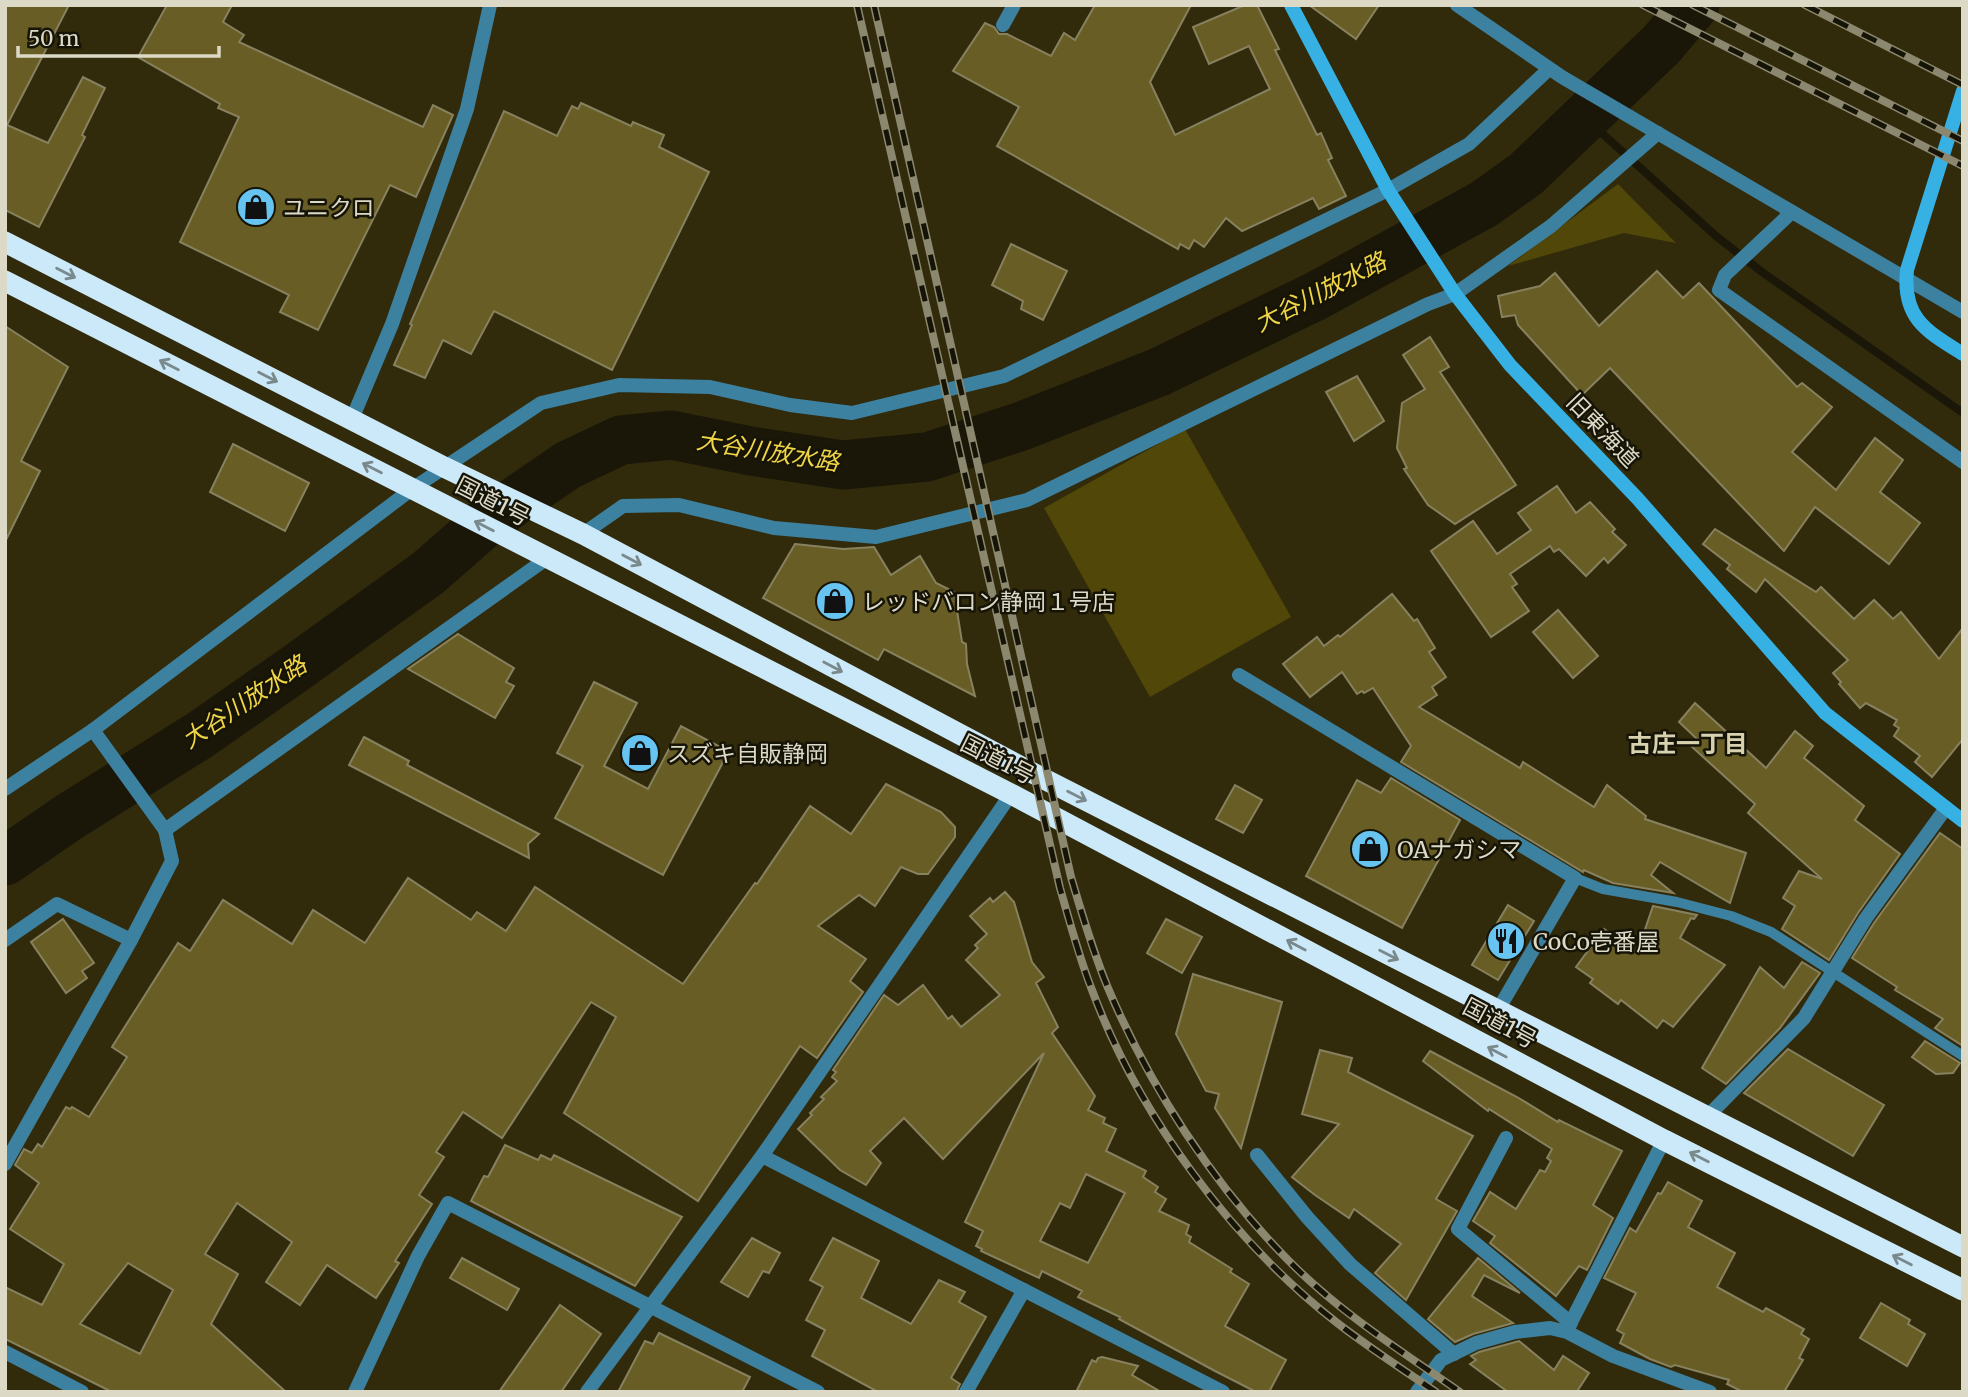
<svg xmlns="http://www.w3.org/2000/svg" width="1968" height="1397" viewBox="0 0 1968 1397" font-family="Merriweather,'Noto Sans JP',serif">
<style>
.green{fill:#514709}
.lines{fill:none;stroke-linecap:round;stroke-linejoin:round}
.stream{stroke:#1a1709;stroke-width:8}
.river{stroke:#1a1709;stroke-width:49}
.building{fill:#685d25;stroke:#87815f;stroke-width:2;fill-rule:evenodd}
.lane{stroke:#3d81a1;stroke-width:10}
.street{stroke:#3d81a1;stroke-width:14}
.secondary{stroke:#37b1e4;stroke-width:14}
.highway{stroke:#cce9f9;stroke-width:21}
.rail-casing{stroke:#8c886f;stroke-width:8}
.rail{stroke:#161407;stroke-width:5;stroke-dasharray:16;stroke-linecap:butt}
.oneway{stroke:#7a898c}
.labels{text-anchor:middle;dominant-baseline:central;stroke-width:5;stroke-linejoin:round;paint-order:stroke}
.poi-label{font-size:23px;fill:#dcd9c7;stroke:#161407;text-anchor:start}
.street-label{font-size:23px;fill:#dcd9c7;stroke:#161407}
.water-label{font-size:24px;font-style:italic;fill:#f0d547;stroke:#161407}
.neighbourhood-label{font-size:24px;font-weight:bold;fill:#d8d1ae;stroke:#161407}
</style>
<rect width="100%" height="100%" fill="#312b0c"/>
<g class="green">
<polygon points="1618,184 1676,243 1624,233 1508,266"/>
<polygon points="1185,429 1291,617 1150,697 1044,508"/>
</g>
<g class="lines">
<polyline class="stream" points="1585,118 1716,236 1762,272 1963,413"/>
<polyline class="river" points="5,861 69,817 200,735 296,668 428,573 492,517 568,465 621,440 671,435 751,451 843,465 927,457 1022,426 1159,372 1316,296 1484,204 1526,174 1661,45 1695,5"/>
</g>
<g class="building">
<polygon points="5,5 69,5 7,125 48,143 83,77 105,88 82,135 85,137 39,227 5,210"/>
<polygon points="167,5 232,5 223,22 244,35 239,42 423,127 433,105 453,115 416,197 390,185 318,330 280,312 289,295 180,242 239,117 218,108 220,104 138,57"/>
<polygon points="1095,5 1191,5 1150,82 1175,135 1270,89 1249,46 1209,64 1193,27 1245,5 1257,5 1279,49 1275,50 1317,135 1321,133 1332,158 1328,160 1346,196 1319,209 1313,198 1242,231 1226,218 1204,247 1194,240 1189,249 1180,244 1178,249 997,146 1019,107 953,71 985,23 994,27 999,34 1007,34 1051,56 1064,33 1075,40"/>
<polygon points="1309,5 1379,5 1356,39"/>
<polygon points="581,103 631,126 633,122 664,135 659,147 709,172 612,370 494,311 471,354 443,340 425,378 394,365 412,325 410,324 504,111 557,136 572,106 578,109"/>
<polygon points="1011,244 1067,271 1043,320 1021,309 1023,301 992,285"/>
<polygon points="1657,271 1683,298 1699,283 1797,387 1802,383 1832,407 1792,452 1836,490 1875,438 1903,460 1880,492 1920,523 1889,564 1815,507 1784,551 1610,368 1582,395 1518,325 1515,315 1502,317 1498,296 1540,286 1555,273 1599,326"/>
<polygon points="5,326 68,367 21,461 40,471 5,542"/>
<polygon points="1430,337 1449,367 1440,372 1516,485 1455,524 1428,505 1404,469 1407,468 1397,448 1402,403 1425,389 1403,355"/>
<polygon points="1357,376 1384,421 1354,441 1326,392"/>
<polygon points="233,444 309,483 285,531 210,492"/>
<polygon points="1557,486 1576,513 1590,502 1615,529 1612,532 1626,545 1608,563 1604,558 1586,576 1559,549 1554,552 1550,546 1510,574 1517,584 1512,587 1529,611 1491,637 1431,551 1473,521 1497,554 1531,530 1518,513"/>
<polygon points="1715,529 1816,592 1821,587 1854,619 1874,600 1893,619 1901,612 1939,659 1963,628 1963,739 1932,777 1915,762 1920,756 1894,736 1899,728 1894,725 1897,720 1866,703 1860,708 1839,684 1841,682 1833,673 1848,660 1765,579 1756,592 1727,569 1730,565 1703,544"/>
<polygon points="795,544 843,549 874,547 891,575 920,556 936,583 954,592 962,642 966,644 967,664 975,696 884,649 878,660 763,598"/>
<polygon points="1392,594 1414,621 1417,619 1435,648 1429,652 1446,677 1432,687 1437,695 1419,707 1520,768 1523,762 1594,807 1607,785 1646,816 1645,819 1746,853 1730,903 1660,862 1651,875 1673,893 1613,883 1584,870 1583,872 1401,762 1411,746 1373,688 1364,693 1362,691 1357,694 1342,672 1310,697 1283,664 1317,637 1324,646 1338,635 1340,637"/>
<polygon points="1558,610 1598,656 1573,678 1533,632"/>
<polygon points="458,634 514,668 506,682 514,686 495,718 408,669"/>
<polygon points="594,682 637,703 604,766 648,789 681,726 726,750 722,764 663,875 555,818 583,766 557,753"/>
<polygon points="1695,703 1766,768 1795,731 1813,746 1804,758 1864,806 1855,820 1900,854 1858,913 1829,960 1782,929 1795,906 1783,898 1799,871 1822,879 1748,813 1755,804 1691,746 1697,739 1679,722"/>
<polygon points="364,737 409,761 407,765 539,834 528,844 529,858 349,765"/>
<polygon points="1391,778 1460,820 1402,928 1306,876 1357,780 1381,793"/>
<path d="M886,784L941,812L955,827V837L928,874H918L901,867L875,906L859,895L818,926L866,959L850,981L863,992L817,1058L800,1046L698,1201L564,1113L616,1017L591,1002L502,1138L463,1112L436,1152L444,1157L419,1195L432,1204L395,1261L399,1263L376,1298L327,1265L300,1305L266,1282L292,1242L237,1203L205,1254L238,1274L211,1324L286,1392H112L5,1339V1287L42,1305L64,1264L10,1229L39,1183L15,1165L24,1149L32,1153L38,1144L42,1147L66,1107L70,1109L72,1107L89,1117L127,1057L112,1047L178,943L190,951L223,900L292,944L313,910L365,943L408,878L471,920L477,912L506,931L535,887L683,984L755,883L757,884L810,806L851,834ZM128,1263L173,1290L140,1354L80,1324Z"/>
<polygon points="1235,785 1262,800 1243,833 1216,819"/>
<polygon points="1940,833 1963,849 1963,1046 1935,1028 1943,1019 1895,990 1897,987 1852,958 1874,923"/>
<path d="M1005,892L1014,902L1032,962L1044,977L1036,983L1058,1027L1052,1033L1095,1096L1088,1110L1105,1118L1103,1123L1116,1129L1106,1151L1146,1171L1143,1177L1158,1187L1155,1192L1166,1199L1159,1211L1189,1225L1186,1234L1191,1237L1189,1242L1232,1269L1230,1272L1249,1284L1225,1326L1286,1360L1269,1392H1256L1215,1371L1119,1319L1120,1317L1078,1297L1082,1291L1042,1271L1039,1278L981,1251L982,1249L976,1246L983,1231L965,1222L1044,1053L943,1159L904,1118L870,1151L881,1163L866,1185L840,1170L798,1129L812,1115L810,1113L824,1099L821,1097L837,1081L832,1077L836,1072L833,1070L884,995L898,1005L923,985L948,1019L952,1016L961,1027L1000,995L966,960L978,948L975,945L987,934L970,916L990,898L993,902ZM1086,1174L1125,1193L1088,1263L1040,1241L1060,1203L1070,1208Z"/>
<polygon points="1508,905 1534,921 1498,980 1472,965"/>
<polygon points="1653,906 1697,915 1694,919 1691,918 1680,938 1725,965 1673,1027 1663,1020 1657,1028 1621,1000 1618,1004 1590,983 1593,979 1576,967 1604,929 1637,953"/>
<polygon points="63,919 94,963 82,971 87,978 66,993 31,942"/>
<polygon points="1166,919 1202,937 1182,973 1147,953"/>
<polygon points="1802,962 1820,973 1780,1028 1726,1084 1702,1068 1760,967 1784,988"/>
<polygon points="1193,974 1282,1002 1241,1148 1215,1108 1219,1094 1206,1091 1176,1034"/>
<polygon points="1925,1041 1960,1063 1953,1073 1936,1074 1912,1057"/>
<polygon points="1788,1049 1884,1105 1853,1156 1744,1093"/>
<polygon points="1320,1050 1352,1058 1348,1072 1473,1136 1436,1199 1457,1211 1406,1300 1375,1273 1401,1244 1354,1209 1349,1218 1315,1195 1292,1177 1339,1124 1302,1114"/>
<polygon points="1430,1051 1517,1097 1558,1122 1559,1120 1622,1151 1593,1205 1613,1218 1587,1270 1579,1266 1556,1296 1490,1243 1495,1236 1473,1221 1490,1192 1516,1209 1540,1170 1545,1172 1551,1161 1547,1158 1552,1149 1489,1109 1488,1111 1423,1061"/>
<polygon points="505,1145 538,1160 541,1155 551,1160 554,1155 682,1217 635,1286 471,1201 484,1176 488,1177"/>
<polygon points="1668,1182 1702,1201 1688,1227 1735,1253 1717,1287 1746,1303 1763,1312 1766,1308 1804,1329 1801,1334 1809,1339 1799,1358 1803,1360 1784,1392 1743,1392 1727,1384 1729,1380 1675,1365 1671,1367 1650,1359 1620,1343 1624,1334 1617,1330 1636,1293 1604,1278 1630,1228 1636,1232 1658,1193 1661,1194"/>
<polygon points="752,1238 780,1253 769,1273 763,1271 748,1297 721,1282"/>
<polygon points="833,1238 879,1261 861,1298 911,1324 939,1280 965,1292 959,1302 986,1317 951,1378 960,1384 956,1392 878,1392 812,1356 825,1330 806,1320 823,1287 810,1280"/>
<polygon points="462,1258 519,1289 507,1310 450,1278"/>
<polygon points="1478,1258 1520,1293 1484,1275 1472,1296 1513,1323 1473,1334 1455,1342 1428,1319"/>
<polygon points="1881,1303 1910,1320 1908,1324 1925,1334 1907,1366 1860,1338"/>
<polygon points="560,1305 601,1334 561,1392 499,1392"/>
<polygon points="659,1333 750,1377 742,1392 618,1392 645,1341 653,1344"/>
<polygon points="1519,1341 1554,1370 1563,1356 1589,1373 1578,1390 1580,1392 1508,1392 1470,1364 1476,1360 1471,1356 1479,1352"/>
<polygon points="1102,1357 1138,1366 1132,1375 1161,1392 1076,1392 1092,1360 1096,1362 1098,1358"/>
</g>
<g class="lines">
<polyline class="lane" points="1575,878 1603,889 1677,902 1731,916 1771,932 1963,1056"/>
<g class="street">
<polyline points="1457,5 1562,77 1963,312"/>
<polyline points="1003,25 1014,5"/>
<polyline points="1792,212 1725,275 1719,290 1963,462"/>
<polyline points="352,419 392,324 467,109 490,5"/>
<polyline points="583,534 623,506 679,505 774,528 876,537 1027,500 1428,304 1455,294 1551,226 1658,133"/>
<polyline points="1239,675 1575,878 1498,1010"/>
<polyline points="93,730 165,830 546,559"/>
<polyline points="5,789 93,730 412,489 541,403 619,385 710,387 790,405 852,413 1004,376 1388,190 1469,144 1549,69"/>
<polyline points="5,940 57,904 131,940"/>
<polyline points="1708,1116 1804,1018 1866,918 1946,808"/>
<polyline points="1506,1138 1458,1229 1571,1323"/>
<polyline points="1257,1155 1307,1217 1350,1264 1454,1354"/>
<polyline points="762,1156 1223,1392"/>
<polyline points="5,1164 131,940 172,861 165,830"/>
<polyline points="1567,1330 1664,1140"/>
<polyline points="5,1352 82,1392"/>
<polyline points="355,1392 418,1256 448,1203 818,1392"/>
<polyline points="587,1392 762,1156 1011,794"/>
<polyline points="966,1392 1024,1290"/>
<polyline points="1417,1392 1441,1360 1476,1343 1515,1332 1550,1328 1567,1332 1613,1356 1710,1392"/>
</g>
<g class="secondary">
<polyline points="1291,5 1388,190 1455,294 1510,365 1638,499 1825,713 1963,821"/>
<path d="M1963,91L1907,270C1902,318 1926,331 1963,354"/>
</g>
<g class="highway">
<polyline points="5,242 444,467 583,534 1046,780 1963,1247"/>
<polyline points="5,281 1011,794 1664,1140 1963,1290"/>
</g>
<defs>
<g id="rail">
<path d="M857,5L1060,888C1070,923 1079,957 1092,990C1138,1114 1231,1240 1336,1322C1368,1347 1402,1369 1436,1392"/>
<path d="M874,5L1071,877C1082,914 1093,952 1108,988C1150,1087 1212,1183 1288,1260C1339,1312 1401,1351 1460,1392"/>
<polyline points="1643,5 1963,166"/>
<polyline points="1693,5 1963,141"/>
<polyline points="1805,5 1963,85"/>
</g>
</defs>
<use href="#rail" class="rail-casing"/>
<use href="#rail" class="rail"/>
</g>
<defs><path id="oneway-shaft" d="M-6 0H5M1.5-3L5.5 0L1.5 3" fill="none" stroke-width="1.6" stroke-linecap="round" stroke-linejoin="round" transform="scale(1.75)"/></defs>
<g class="oneway">
<use href="#oneway-shaft" transform="translate(66 273) rotate(27)"/>
<use href="#oneway-shaft" transform="translate(169 365) rotate(-153)"/>
<use href="#oneway-shaft" transform="translate(268 377) rotate(27)"/>
<use href="#oneway-shaft" transform="translate(372 468) rotate(-153)"/>
<use href="#oneway-shaft" transform="translate(484 526) rotate(-153)"/>
<use href="#oneway-shaft" transform="translate(632 560) rotate(28)"/>
<use href="#oneway-shaft" transform="translate(833 667) rotate(28)"/>
<use href="#oneway-shaft" transform="translate(1077 796) rotate(27)"/>
<use href="#oneway-shaft" transform="translate(1296 945) rotate(-152)"/>
<use href="#oneway-shaft" transform="translate(1389 955) rotate(27)"/>
<use href="#oneway-shaft" transform="translate(1497 1052) rotate(-152)"/>
<use href="#oneway-shaft" transform="translate(1699 1157) rotate(-153)"/>
<use href="#oneway-shaft" transform="translate(1902 1260) rotate(-153)"/>
</g>
<defs>
<symbol id="shop-disc" viewBox="-11 -11 22 22"><circle r="9.5" fill="#67c4f0" stroke="#161407"/><path d="M-5-2.5h2.3a2.7 3.5 0 0 1 5.4 0H5L5.5 6h-11ZM-1.5-2.5h3a1.5 2.3 0 0 0-3 0Z" fill="#111"/></symbol>
<symbol id="restaurant-disc" viewBox="-11 -11 22 22"><circle r="9.5" fill="#67c4f0" stroke="#161407"/><path d="M-5-6h1v4h1v-4h1v4h1v-4h1v5L-1.5 .5V6h-2V.5L-5-1ZM5-6V6H3V1.5H1.5Q1.5-4 5-6Z" fill="#111"/></symbol>
</defs>
<g fill-rule="evenodd">
<use href="#shop-disc" x="234" y="185" width="44" height="44"/>
<use href="#shop-disc" x="813" y="579" width="44" height="44"/>
<use href="#shop-disc" x="618" y="731" width="44" height="44"/>
<use href="#shop-disc" x="1348" y="827" width="44" height="44"/>
<use href="#restaurant-disc" x="1484" y="919" width="44" height="44"/>
</g>
<g class="labels">
<g class="poi-label">
<text x="283" y="207">ユニクロ</text>
<text x="862" y="601">レッドバロン静岡１号店</text>
<text x="667" y="753">スズキ自販静岡</text>
<text x="1397" y="849">OAナガシマ</text>
<text x="1533" y="941">CoCo壱番屋</text>
</g>
<g class="street-label">
<text transform="translate(1603 430) rotate(46)">旧東海道</text>
<text transform="translate(493 501) rotate(27)">国道1号</text>
<text transform="translate(998 759) rotate(27)">国道1号</text>
<text transform="translate(1500 1023) rotate(28)">国道1号</text>
</g>
<g class="water-label">
<text transform="translate(1320 292) rotate(-27)">大谷川放水路</text>
<text transform="translate(768 451) rotate(9)">大谷川放水路</text>
<text transform="translate(244 702) rotate(-34)">大谷川放水路</text>
</g>
<g class="neighbourhood-label">
<text x="1688" y="743">古庄一丁目</text>
</g>
</g>
<rect width="1968" height="1397" fill="none" stroke="#dcd9c7" stroke-width="14"/>
<path d="M18 46v10h201v-10" fill="none" stroke="#dcd9c7" stroke-width="3.5"/>
<text x="28" y="46" font-size="21" fill="#dcd9c7" stroke="#161407" stroke-width="5" paint-order="stroke">50 m</text>
</svg>
